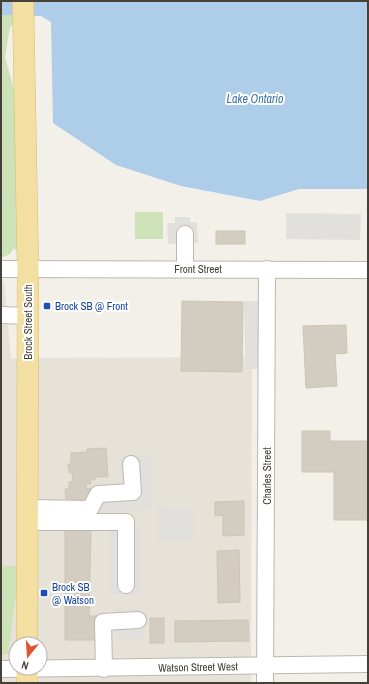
<svg xmlns="http://www.w3.org/2000/svg" width="369" height="684" viewBox="0 0 369 684" font-family="'Archivo Narrow',sans-serif">
<style>
.residential{fill:#e6e2d8;fill-rule:evenodd}
.green{fill:#cde2b7}
.parking{fill:#e2e0dd}
.water{fill:#adcde8}
.building{fill:#d3ccc0;stroke:#cdc4b4}
.lines{fill:none;stroke-linecap:round;stroke-linejoin:round}
.minor-casing{stroke:#bdb8ad;stroke-width:18}
.major-casing{stroke:#d6bd74;stroke-width:22}
.minor{stroke:#fff;stroke-width:16}
.major{stroke:#f3dfa2;stroke-width:21}
.transit-dot{fill:#1a4fb4;stroke:#fff;stroke-width:1.5}
.labels{text-anchor:middle;dominant-baseline:central;stroke-width:4;stroke-linejoin:round;paint-order:stroke}
.street-label{font-size:11px;fill:#464138;stroke:#fff}
.transit-label{font-size:11px;fill:#164399;stroke:#fff;text-anchor:start}
.water-label{font-size:12px;font-style:italic;fill:#3e75a5;stroke:#fff}
</style>
<rect width="100%" height="100%" fill="#f3f0e9"/>
<path class="residential" d="M1,282H4L11,358L252,357L251,683H1ZM16,644H40V668H16Z"/>
<g class="green">
<polygon points="1,15 15,15 16,20 10,27 5,57 14,90 18,250 13,249 10,254 1,258"/>
<rect x="135" y="212" width="28" height="27"/>
<polygon points="1,566 20,566 8,654 1,655"/>
</g>
<g class="parking">
<polygon points="286,213 361,214 360,240 286,239"/>
<polygon points="175,217 190,217 190,222 197,222 198,243 168,244 167,223 175,223"/>
<polygon points="244,301 259,301 260,369 245,369"/>
<polygon points="150,455 152,509 94,512 93,483 121,482 120,456"/>
<polygon points="159,507 195,508 194,541 158,541"/>
<polygon points="110,527 141,527 141,595 111,595"/>
<polygon points="143,608 144,638 116,639 115,609"/>
</g>
<polygon class="water" points="1,1 368,1 368,189 299,189 260,201 181,186 116,165 53,123 51,22 41,16 1,15"/>
<g class="building">
<rect x="216" y="231" width="29" height="13"/>
<polygon points="182,301 243,302 242,372 181,371"/>
<polygon points="346,325 347,353 335,354 337,386 306,388 303,326"/>
<polygon points="302,431 330,431 330,441 368,441 368,520 334,520 334,472 302,472"/>
<polygon points="106,448 108,477 95,477 95,480 90,480 91,484 86,484 86,488 90,488 91,500 70,509 70,498 66,499 65,489 69,489 69,482 73,481 72,473 69,473 68,464 71,464 71,453 87,452 87,449"/>
<polygon points="244,501 244,535 223,536 223,515 215,516 215,502"/>
<polygon points="65,528 91,529 89,616 100,616 100,640 65,640"/>
<polygon points="239,550 240,602 218,603 217,551"/>
<rect x="150" y="618" width="14" height="25"/>
<polygon points="248,620 249,641 175,642 175,621"/>
</g>
<g class="lines">
<defs>
<g id="minor">
<polyline points="185,234 185,268"/>
<polyline points="1,269 368,270"/>
<polyline points="1,315 28,316"/>
<polyline points="27,508 90,509 98,494 133,492 131,464"/>
<polyline points="27,522 126,522 126,585"/>
<polyline points="1,669 368,664"/>
<polyline points="104,669 103,622 138,620"/>
<polyline points="265,683 267,269"/>
</g>
<g id="major">
<polyline points="23,1 28,269 27,644"/>
<polyline points="27,668 27,683"/>
</g>
</defs>
<use href="#minor" class="minor-casing"/>
<use href="#major" class="major-casing"/>
<use href="#minor" class="minor"/>
<use href="#major" class="major"/>
</g>
<g class="transit-dot">
<rect x="43" y="302" width="8" height="8" rx="2"/>
<rect x="40" y="589" width="8" height="8" rx="2"/>
</g>
<g class="labels">
<g class="street-label">
<text x="198" y="269">Front Street</text>
<text transform="translate(28 322) rotate(-90)">Brock Street South</text>
<text transform="translate(267 476) rotate(-90)">Charles Street</text>
<text transform="translate(198 667) rotate(-1)">Watson Street West</text>
</g>
<g class="transit-label">
<text x="55" y="306">Brock SB @ Front</text>
<text x="52" y="587">Brock SB<tspan x="52" dy="13">@ Watson</tspan></text>
</g>
<g class="water-label">
<text x="255" y="99">Lake Ontario</text>
</g>
</g>
<rect width="369" height="684" fill="none" stroke="#464138" stroke-width="4"/>
<g transform="translate(28 656) rotate(197)"><circle r="19" fill="#ffffff" stroke="#b5b3af"/>
<path d="M0-3L7 15L0 10L-7 15Z" fill="#e15432"/>
<text y="-6" font-size="11" font-weight="bold" text-anchor="middle" fill="#464138">N</text>
</g>
</svg>
